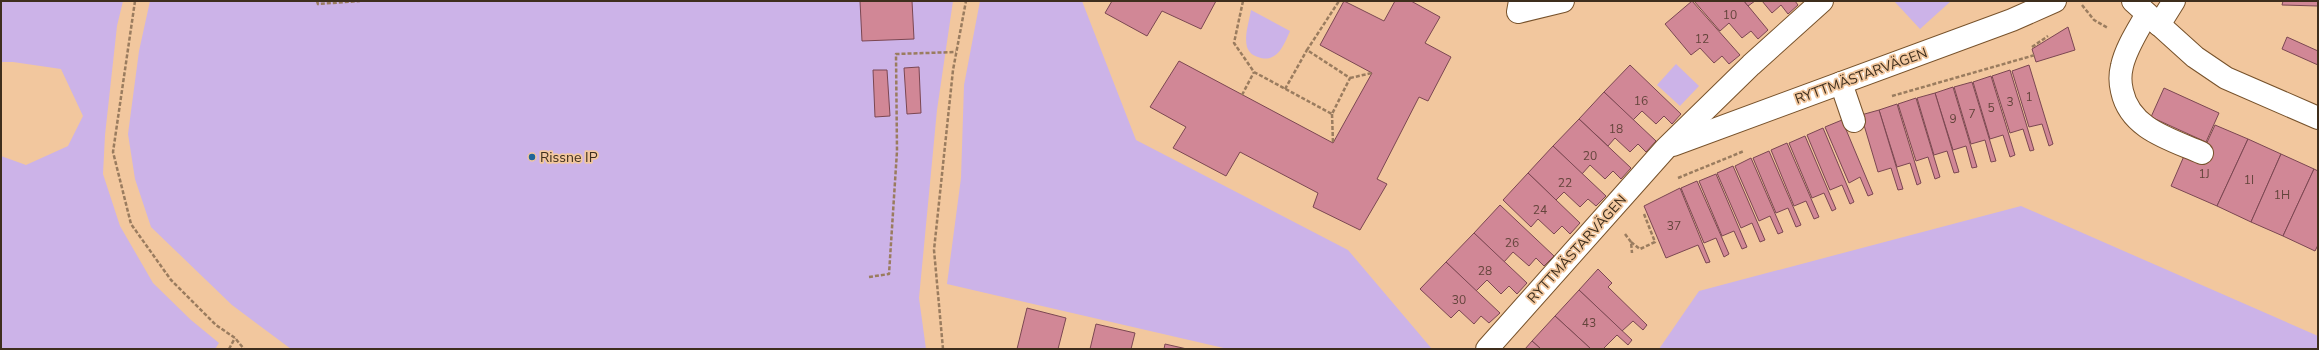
<svg xmlns="http://www.w3.org/2000/svg" width="2319" height="350" viewBox="0 0 2319 350" font-family="'Nunito Sans',sans-serif">
<style>
.green{fill:#ccb3e8}
.building{fill:#d18796;stroke:#7b4752}
.lines{fill:none;stroke-linecap:round;stroke-linejoin:round}
.minor-casing{stroke:#77522b;stroke-width:24}
.path{stroke:#9a7c5f;stroke-width:2.5;stroke-dasharray:4 2;stroke-linecap:butt}
.minor{stroke:#fff;stroke-width:22}
.poi-dot{fill:#206499;stroke:#f2c79e;stroke-width:1.5}
.labels{text-anchor:middle;dominant-baseline:central;stroke-width:3.5;stroke-linejoin:round;paint-order:stroke}
.number-label{font-size:12px;fill:#63443b}
.street-label{font-size:14px;fill:#3e2e1d;stroke:#f2c79e}
.poi-label{font-size:14px;fill:#3e2e1d;stroke:#f2c79e;text-anchor:start}
</style>
<rect width="100%" height="100%" fill="#f2c79e"/>
<g class="green">
<polygon points="1,1 123,1 117,26 105,135 103,174 120,226 153,283 191,320 219,343 215,349 1,349 1,156 26,165 68,146 83,116 61,69 13,62 1,62"/>
<polygon points="150,1 953,1 937,110 919,298 926,349 291,349 232,305 151,227 135,179 128,134 139,51"/>
<polygon points="980,1 1082,1 1136,140 1348,250 1432,349 1228,349 947,284 961,178 964,85"/>
<polygon points="1894,1 1951,1 1920,29"/>
<path d="M1251,10L1290,31C1284,45 1277,64 1258,57C1254,56 1249,53 1247,47C1244,36 1249,22 1251,10Z"/>
<polygon points="1676,64 1699,86 1680,106 1657,85"/>
<polygon points="2021,206 2318,336 2318,349 1659,349 1699,291"/>
</g>
<g class="building">
<polygon points="860,1 912,1 914,39 862,41"/>
<polygon points="1112,1 1216,1 1201,29 1162,11 1147,36 1105,13"/>
<polygon points="1344,1 1384,21 1395,1 1411,1 1440,17 1425,43 1451,57 1428,101 1419,97 1377,179 1387,184 1360,230 1313,207 1318,193 1240,152 1226,176 1173,148 1186,127 1150,107 1179,61 1333,143 1372,73 1320,45"/>
<polygon points="1692,1 1740,55 1729,64 1722,56 1714,63 1700,48 1691,55 1665,24"/>
<polygon points="1694,1 1744,1 1768,30 1758,39 1751,31 1742,38 1729,23 1720,31"/>
<polygon points="1744,1 1755,1 1748,6"/>
<polygon points="1762,1 1795,1 1798,5 1788,14 1781,5 1772,13"/>
<polygon points="2283,1 2318,1 2318,6 2282,5"/>
<polygon points="2068,27 2075,50 2036,62 2032,49"/>
<polygon points="2287,37 2318,51 2318,65 2282,49"/>
<polygon points="1630,65 1681,114 1672,124 1664,116 1656,124 1642,111 1633,120 1604,92"/>
<polygon points="2029,65 2053,144 2049,146 2042,124 2029,127 2012,71"/>
<polygon points="919,67 921,113 907,114 904,68"/>
<polygon points="873,70 887,70 890,116 875,117"/>
<polygon points="2010,70 2034,150 2030,151 2023,129 2010,133 1992,76"/>
<polygon points="1991,76 2015,155 2010,157 2003,135 1990,139 1973,82"/>
<polygon points="1972,82 1996,161 1991,162 1985,140 1971,144 1954,87"/>
<polygon points="1953,87 1977,167 1972,168 1966,146 1953,150 1935,93"/>
<polygon points="2164,88 2219,113 2206,142 2151,117"/>
<polygon points="1604,92 1656,141 1646,152 1638,144 1630,152 1615,138 1608,146 1579,119"/>
<polygon points="1935,93 1959,172 1954,173 1947,151 1934,155 1917,98"/>
<polygon points="1916,98 1940,177 1935,179 1928,157 1916,161 1898,104"/>
<polygon points="1897,104 1921,183 1917,185 1910,163 1897,167 1879,110"/>
<polygon points="1879,110 1903,189 1898,190 1891,168 1878,172 1861,115"/>
<polygon points="1579,119 1631,168 1621,179 1613,171 1605,179 1590,165 1582,174 1553,146"/>
<polygon points="1842,120 1873,194 1868,196 1860,177 1849,183 1825,127"/>
<polygon points="2215,125 2248,139 2217,206 2171,186 2184,156 2198,162"/>
<polygon points="1823,128 1854,202 1850,204 1842,185 1830,190 1807,135"/>
<polygon points="1805,136 1836,209 1832,211 1824,193 1812,198 1789,143"/>
<polygon points="2248,139 2281,154 2251,222 2217,206"/>
<polygon points="1787,143 1819,217 1814,219 1806,201 1794,206 1771,150"/>
<polygon points="1553,146 1606,196 1596,206 1588,199 1580,207 1564,192 1556,200 1528,173"/>
<polygon points="1769,151 1801,225 1796,227 1788,208 1776,213 1753,158"/>
<polygon points="2281,154 2314,169 2283,236 2251,222"/>
<polygon points="1751,158 1783,232 1778,234 1770,216 1759,221 1735,166"/>
<polygon points="1733,166 1765,240 1760,242 1752,223 1741,228 1717,173"/>
<polygon points="2314,169 2318,171 2318,245 2315,251 2283,236"/>
<polygon points="1528,173 1580,223 1570,234 1562,226 1554,234 1538,219 1531,227 1503,200"/>
<polygon points="1716,174 1747,247 1742,249 1734,231 1722,236 1699,181"/>
<polygon points="1697,181 1729,254 1724,257 1716,238 1704,243 1681,188"/>
<polygon points="1680,188 1710,262 1706,263 1698,245 1666,258 1644,206"/>
<polygon points="1500,205 1554,256 1544,266 1536,258 1529,266 1513,252 1504,262 1474,233"/>
<polygon points="1474,233 1527,283 1517,294 1509,286 1501,294 1487,280 1476,291 1446,262"/>
<polygon points="1446,262 1500,313 1489,323 1481,316 1474,324 1459,310 1451,318 1420,289"/>
<polygon points="1598,269 1612,283 1608,287 1647,325 1643,330 1633,321 1622,331 1579,290"/>
<polygon points="1579,290 1632,340 1628,345 1617,335 1603,349 1591,349 1555,316"/>
<polygon points="1027,308 1066,318 1058,349 1017,349"/>
<polygon points="1555,316 1591,349 1541,349 1532,341"/>
<polygon points="1096,324 1135,333 1131,349 1090,349"/>
<polygon points="1532,341 1541,349 1525,349"/>
<polygon points="1165,344 1187,349 1164,349"/>
</g>
<g class="lines">
<defs>
<g id="minor">
<polyline points="1520,1 1518,12 1563,1"/>
<polyline points="2133,1 2195,57 2226,78 2318,118"/>
<path d="M2147,14C2138,30 2126,48 2122,66C2120,74 2120,83 2122,91C2130,129 2170,139 2202,153"/>
<polyline points="2159,25 2174,1"/>
<polyline points="1841,83 1854,121"/>
<polyline points="1673,145 2012,20 2055,1"/>
<polyline points="1487,349 1666,148 1751,65 1822,1"/>
</g>
</defs>
<use href="#minor" class="minor-casing"/>
<g class="path">
<polyline points="135,1 113,152 131,224 171,280 216,325 235,338 244,349"/>
<polyline points="317,1 318,4 360,1"/>
<polyline points="1243,1 1234,43 1254,72 1332,114 1350,78 1307,50 1339,1"/>
<polyline points="2082,5 2094,20 2108,28"/>
<polyline points="2032,47 2048,36"/>
<polyline points="1350,78 1372,73"/>
<polyline points="1285,89 1307,50"/>
<polyline points="1242,95 1254,72"/>
<polyline points="1892,96 2035,55"/>
<polyline points="1332,114 1333,143"/>
<polyline points="1678,178 1744,151"/>
<polyline points="1625,234 1631,242 1632,253"/>
<polyline points="1631,242 1640,249 1655,242 1644,214"/>
<polyline points="869,277 889,274 897,151 896,54 956,52"/>
<polyline points="229,349 235,338"/>
<polyline points="943,349 934,250 953,70 966,1"/>
</g>
<use href="#minor" class="minor"/>
</g>
<circle class="poi-dot" cx="532" cy="157" r="4"/>
<g class="labels">
<g class="number-label">
<text x="1730" y="15">10</text>
<text x="1702" y="39">12</text>
<text x="2029" y="97">1</text>
<text x="1641" y="101">16</text>
<text x="2010" y="102">3</text>
<text x="1991" y="108">5</text>
<text x="1972" y="114">7</text>
<text x="1953" y="119">9</text>
<text x="1616" y="129">18</text>
<text x="1590" y="156">20</text>
<text x="2204" y="174">1J</text>
<text x="2249" y="180">1I</text>
<text x="1565" y="183">22</text>
<text x="2282" y="195">1H</text>
<text x="1540" y="210">24</text>
<text x="1674" y="226">37</text>
<text x="1512" y="243">26</text>
<text x="1485" y="271">28</text>
<text x="1459" y="300">30</text>
<text x="1589" y="323">43</text>
</g>
<g class="street-label">
<text transform="translate(1861 76) rotate(-20)">RYTTMÄSTARVÄGEN</text>
<text transform="translate(1577 249) rotate(-48)">RYTTMÄSTARVÄGEN</text>
</g>
<g class="poi-label">
<text x="540" y="157">Rissne IP</text>
</g>
</g>
<rect width="2319" height="350" fill="none" stroke="#3e2e1d" stroke-width="4"/>
</svg>
